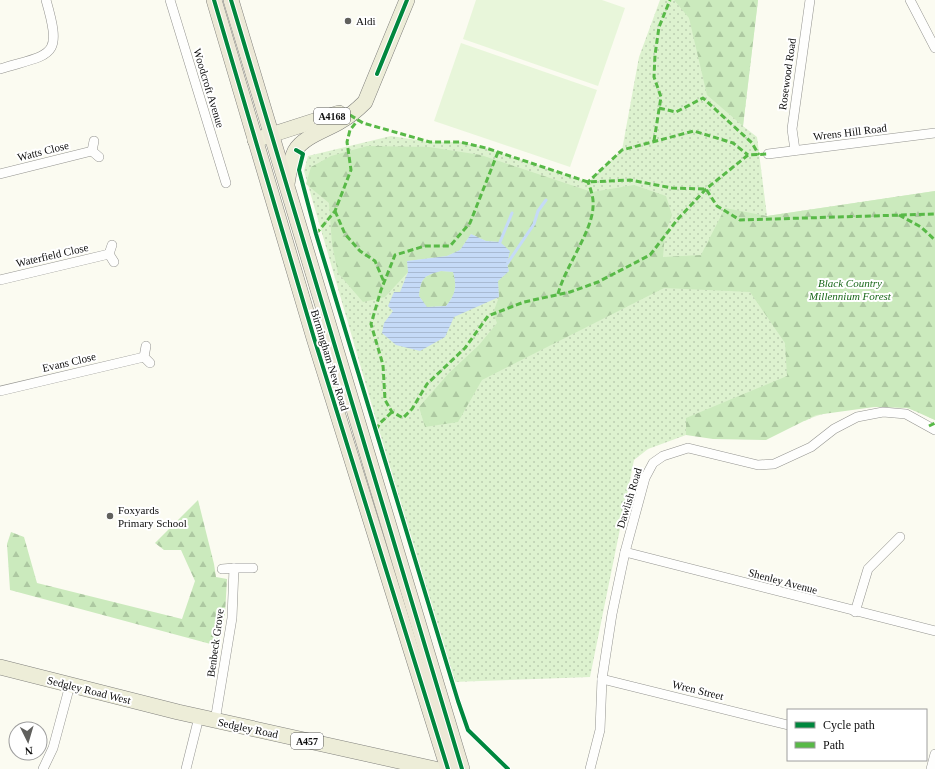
<svg xmlns="http://www.w3.org/2000/svg" width="935" height="769" viewBox="0 0 935 769" font-family="'Times New Roman',serif">
<style>
.green{fill:url(#green-dots)}
.forest{fill:url(#forest-firs)}
.pitch{fill:#e8f6da}
.water{fill:url(#water-rules);fill-rule:evenodd}
.lines{fill:none;stroke-linecap:round;stroke-linejoin:round}
.stream{stroke:#c5daf7;stroke-width:3}
.minor-casing{stroke:#949490;stroke-width:10}
.primary-casing{stroke:#81817d;stroke-width:16}
.trunk-casing{stroke:#81817d;stroke-width:16}
.minor{stroke:#fefefd;stroke-width:9}
.primary{stroke:#ededd8;stroke-width:15}
.trunk{stroke:#ece8d6;stroke-width:15}
.quiet{stroke:#58b947;stroke-width:3;stroke-dasharray:6 3;stroke-linecap:butt}
.cycleway-casing{stroke:#fff;stroke-width:6}
.cycleway{stroke:#00873e;stroke-width:4}
.poi-dot{fill:#60605d;stroke:#fff;stroke-width:1.5}
.labels{text-anchor:middle;dominant-baseline:central;stroke-width:4;stroke-linejoin:round;paint-order:stroke}
.shield{fill:#fff;stroke:#565656;stroke-width:1}
.shield-label{font-size:10px;font-weight:bold;fill:#0d0d0d}
.poi-label{font-size:11px;fill:#0d0d0d;stroke:#fff;text-anchor:start}
.street-label{font-size:11px;fill:#0d0d0d;stroke:#fff}
.park-label{font-size:11px;font-style:italic;fill:#1a681b;stroke:#fff}
</style>
<defs>
<pattern id="green-dots" width="8" height="8" patternUnits="userSpaceOnUse"><rect width="8" height="8" fill="#ddf2cf"/><path d="M2 2h.1M6 6h.1" fill="none" stroke="#bcceb1" stroke-width="1.8" stroke-linecap="round"/></pattern>
<pattern id="forest-firs" width="22" height="20" patternUnits="userSpaceOnUse"><rect width="22" height="20" fill="#cbeabd"/><path d="M5 1l3.5 6h-7zM16 11l3.5 6h-7z" fill="#adc8a1"/></pattern>
<pattern id="water-rules" width="6" height="5" patternUnits="userSpaceOnUse"><rect width="6" height="5" fill="#c5daf7"/><path d="M0 2.5h6" fill="none" stroke="#a8bad3"/></pattern>
</defs>
<rect width="100%" height="100%" fill="#fbfbf1"/>
<path class="green" d="M660,0H758L743,126L757,137L767,216L935,191V420C926,416 916,410 906,408C878,404 830,408 805,421L686,418V435L648,449L634,460L590,677L452,682L304,171L308,156L391,136L430,142H460L486,148L588,182L622,150L639,57Z"/>
<g class="forest">
<polygon points="674,0 758,0 743,126 707,95 689,18"/>
<polygon points="367,146 429,147 481,155 592,192 634,185 666,196 672,215 665,234 663,257 701,255 725,208 767,216 935,191 935,420 908,408 874,407 816,415 766,440 713,439 686,435 686,418 787,376 785,343 750,292 664,288 482,380 458,422 425,427 419,407 449,373 479,345 497,323 493,313 499,297 498,281 509,271 507,264 509,256 500,242 486,241 471,234 460,250 447,256 407,261 408,272 385,297 363,302 338,273 332,244 329,203 306,184 311,167 331,156"/>
<path d="M441,271L453,272C457,286 456,294 446,306L427,307L419,296C421,278 423,276 441,271Z"/>
<polygon points="198,500 214,564 216,577 227,579 225,614 218,646 10,590 7,544 11,532 24,537 37,583 182,619 195,581 181,550 164,550 155,543"/>
</g>
<g class="pitch">
<polygon points="476,0 602,0 625,8 598,86 463,39"/>
<polygon points="461,43 597,90 570,167 434,121"/>
</g>
<path class="water" d="M471,234L486,241L500,242L510,251L507,264L509,271L498,281L499,297L454,317L445,337L420,351L396,345L382,333L384,323L393,311L388,306L394,292H400L408,272L407,261L447,256L460,250ZM441,271L453,272C457,286 456,294 446,306L427,307L419,296C421,278 423,276 441,271Z"/>
<g class="lines">
<g class="stream">
<polyline points="500,242 512,213"/>
<polyline points="507,264 534,224 538,211 546,200"/>
</g>
<defs>
<g id="minor">
<polyline points="170,0 226,183"/>
<polyline points="910,0 935,48"/>
<path d="M0,69C52,53 63,59 46,0"/>
<polyline points="94,141 92,151 99,157"/>
<polyline points="795,150 792,129 810,0"/>
<polyline points="768,154 935,133"/>
<polyline points="0,174 92,151"/>
<polyline points="112,245 109,254 114,262"/>
<polyline points="0,280 109,254"/>
<polyline points="146,346 144,357 150,363"/>
<polyline points="0,391 144,357"/>
<polyline points="625,552 935,631"/>
<polyline points="234,568 253,568"/>
<polyline points="855,612 868,569 900,537"/>
<polyline points="602,679 788,725"/>
<polyline points="215,721 232,618 234,568 222,569"/>
<polyline points="43,769 53,748 70,685"/>
<polyline points="186,769 199,717"/>
<polyline points="590,769 600,730 602,679 612,614 625,552 645,478 653,463 663,456 688,448 758,465 774,464 811,447 834,429 857,417 883,412 906,414 935,430"/>
<polyline points="931,769 935,754"/>
</g>
<g id="primary">
<polyline points="255,140 339,113"/>
<path d="M287,184C289,173 290,161 295,151C304,136 327,130 341,121C350,116 358,109 365,102L407,0"/>
<polyline points="0,667 178,712 435,769"/>
</g>
<g id="trunk">
<polyline points="214,0 314,338 448,769"/>
<polyline points="231,0 462,769"/>
</g>
</defs>
<use href="#minor" class="minor-casing"/>
<use href="#primary" class="primary-casing"/>
<use href="#trunk" class="trunk-casing"/>
<use href="#minor" class="minor"/>
<use href="#primary" class="primary"/>
<use href="#trunk" class="trunk"/>
<g class="quiet">
<polyline points="659,108 676,112 703,98 752,143 759,155"/>
<polyline points="350,115 363,123 430,142 460,142 486,148 588,182 630,180 672,188 706,189 717,206 740,220 935,214"/>
<polyline points="654,141 661,97 654,77 655,55 659,27 670,0"/>
<polyline points="498,152 470,223 450,246 425,246 395,255 381,290 371,324 383,365 385,400 392,412 403,418 412,409 427,384 465,348 488,316 524,302 570,292 598,282 650,255 677,220 706,189 748,155 768,154"/>
<polyline points="335,211 345,234 360,251 375,261 384,282"/>
<polyline points="899,215 921,227 935,240"/>
<polyline points="316,234 335,211 351,170 347,142 350,130 358,120"/>
<path d="M558,294C565,267 592,232 593,207C594,199 591,190 588,182L622,150L694,131L733,143L748,155"/>
<polyline points="929,426 935,423"/>
<polyline points="376,430 380,423 392,412"/>
</g>
<defs>
<g id="cycleway">
<polyline points="214,0 314,338 448,769"/>
<polyline points="231,0 462,769"/>
<polyline points="377,74 407,0"/>
<polyline points="296,150 303,154 299,170 316,234 458,701 468,730 508,769"/>
</g>
</defs>
<use href="#cycleway" class="cycleway-casing"/>
<use href="#cycleway" class="cycleway"/>
</g>
<g class="poi-dot">
<circle cx="348" cy="21" r="4"/>
<circle cx="110" cy="516" r="4"/>
</g>
<g class="labels">
<g class="shield">
<rect x="314" y="108" width="36" height="16" rx="3"/>
<rect x="291" y="733" width="32" height="16" rx="3"/>
</g>
<g class="shield-label">
<text x="332" y="116">A4168</text>
<text x="307" y="741">A457</text>
</g>
<g class="poi-label">
<text x="356" y="21">Aldi</text>
<text x="118" y="510">Foxyards<tspan x="118" dy="13">Primary School</tspan></text>
</g>
<g class="street-label">
<text transform="translate(787 74) rotate(-82)">Rosewood Road</text>
<text transform="translate(209 88) rotate(73)">Woodcroft Avenue</text>
<text transform="translate(850 132) rotate(-7)">Wrens Hill Road</text>
<text transform="translate(43 151) rotate(-14)">Watts Close</text>
<text transform="translate(52 255) rotate(-13)">Waterfield Close</text>
<text transform="translate(330 360) rotate(73)">Birmingham New Road</text>
<text transform="translate(69 362) rotate(-13)">Evans Close</text>
<text transform="translate(629 498) rotate(-73)">Dawlish Road</text>
<text transform="translate(783 581) rotate(15)">Shenley Avenue</text>
<text transform="translate(215 643) rotate(-82)">Benbeck Grove</text>
<text transform="translate(89 690) rotate(14)">Sedgley Road West</text>
<text transform="translate(698 690) rotate(14)">Wren Street</text>
<text transform="translate(248 728) rotate(12)">Sedgley Road</text>
</g>
<g class="park-label">
<text x="850" y="283">Black Country<tspan x="850" dy="13">Millennium Forest</tspan></text>
</g>
</g>
<rect x="787" y="709" width="140" height="52" fill="#ffffff" stroke="#9e9e9e"/>
<rect x="795" y="722" width="20" height="6" fill="#00873e" stroke="#9e9e9e"/>
<text x="823" y="729" font-size="12" fill="#0d0d0d">Cycle path</text>
<rect x="795" y="742" width="20" height="6" fill="#58b947" stroke="#9e9e9e"/>
<text x="823" y="749" font-size="12" fill="#0d0d0d">Path</text>
<g transform="translate(28 741) rotate(175)"><circle r="19" fill="#ffffff" stroke="#9e9e9e"/>
<path d="M0-3L7 15L0 10L-7 15Z" fill="#60605d"/>
<text y="-6" font-size="11" font-weight="bold" text-anchor="middle" fill="#0d0d0d">N</text>
</g>
</svg>
